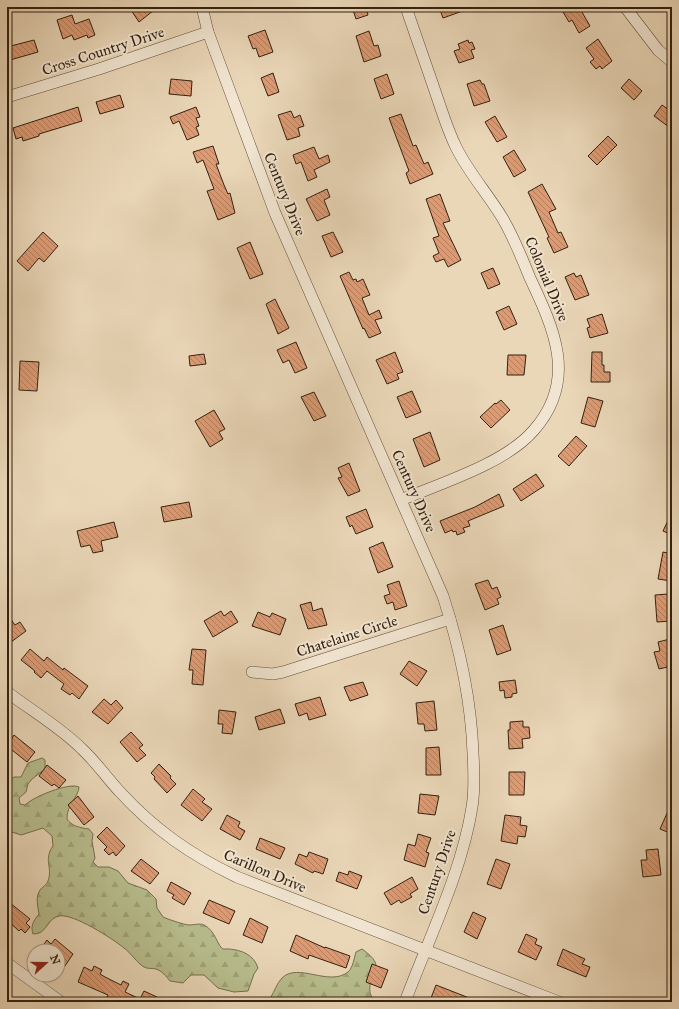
<svg xmlns="http://www.w3.org/2000/svg" width="679" height="1009" viewBox="0 0 679 1009" font-family="'IM FELL Great Primer',serif">
<style>
.forest{fill:url(#forest-firs);stroke:#76704e}
.building{fill:url(#building-back-hatch);stroke:#33210f}
.lines{fill:none;stroke-linecap:round;stroke-linejoin:round}
.street-casing{stroke:#614e39;stroke-width:12}
.street{stroke:#f1e5d1;stroke-width:11}
.labels{text-anchor:middle;dominant-baseline:central;stroke-width:4;stroke-linejoin:round;paint-order:stroke}
.street-label{font-size:15px;fill:#33210f;stroke:#f1e5d1}
</style>
<defs>
<pattern id="forest-firs" width="22" height="20" patternUnits="userSpaceOnUse"><rect width="22" height="20" fill="#b8be8e"/><path d="M5 1l3.5 6h-7zM16 11l3.5 6h-7z" fill="#9fa379"/></pattern>
<pattern id="building-back-hatch" width="6" height="6" patternUnits="userSpaceOnUse"><rect width="6" height="6" fill="#de9b73"/><path d="M-1 5l2 2M0 0l6 6M5-1l2 2" fill="none" stroke="#b57e5d"/></pattern>
</defs>
<rect width="100%" height="100%" fill="#ead7b8"/>
<filter id="stains"><feTurbulence type="fractalNoise" baseFrequency=".005" numOctaves="4"/><feColorMatrix values="0 0 0 0 .2 0 0 0 0 .09 0 0 0 0 .02 0 0 0 .5 -.17"/></filter>
<radialGradient id="worn" r=".72"><stop offset=".6" stop-color="#630" stop-opacity="0"/><stop offset="1" stop-color="#630" stop-opacity=".3"/></radialGradient>
<g class="forest">
<path d="M42,758L45,760V769L32,779L28,784L26,792L19,798L20,804L25,805C33,797 69,782 79,787C79,796 66,806 67,819C71,826 81,828 89,829L93,834L92,841L95,858L93,862L98,867H109L118,871L128,883L147,890L156,899L157,908L163,917C167,919 185,925 189,925C194,925 200,923 204,925C215,930 218,947 223,949C225,949 227,949 229,949C242,950 254,955 258,968L254,974L248,991L234,992L218,988L204,975H191L183,983L170,981C166,976 162,971 156,969C152,968 147,969 144,967C137,963 131,953 124,948C113,939 73,913 59,916C47,918 47,935 33,934C30,926 34,920 39,914C38,906 35,898 40,890C42,887 47,885 48,881C53,867 43,860 53,846L52,836L43,828L21,835L12,832L7,834V783L14,777H21L28,763Z"/>
<path d="M362,949C390,969 367,971 370,993C371,996 373,999 374,1002H282L271,997C274,992 277,983 282,978C298,962 329,987 348,972C353,968 354,958 356,952Z"/>
</g>
<g class="building">
<polygon points="129,7 158,7 139,22"/>
<polygon points="352,7 366,7 368,15 356,19"/>
<polygon points="439,7 471,7 471,8 443,18"/>
<polygon points="571,7 579,7 590,26 579,33 572,20 569,22 563,12"/>
<polygon points="72,15 75,24 89,19 95,35 88,38 87,35 74,40 72,35 63,39 57,20"/>
<polygon points="265,30 273,52 259,57 256,48 253,49 248,36"/>
<polygon points="369,31 374,46 378,45 381,56 364,62 356,36"/>
<polygon points="598,39 612,61 602,69 600,66 596,69 590,62 594,59 586,48"/>
<polygon points="34,40 38,52 10,60 7,47"/>
<polygon points="468,40 469,43 472,42 475,49 471,50 474,58 459,63 454,51 460,49 458,44"/>
<polygon points="273,73 279,92 268,96 261,78"/>
<polygon points="387,74 394,94 381,99 374,79"/>
<polygon points="171,79 192,81 191,96 169,94"/>
<polygon points="629,79 642,91 634,100 621,88"/>
<polygon points="480,80 482,84 484,84 490,101 474,106 467,84"/>
<polygon points="120,95 124,107 100,114 96,102"/>
<polygon points="662,105 672,112 672,123 669,127 654,116"/>
<polygon points="78,107 82,121 39,134 39,136 23,141 22,137 16,139 13,128"/>
<polygon points="196,107 200,117 196,118 199,126 196,127 199,135 187,140 179,121 173,124 170,117"/>
<polygon points="291,111 294,118 300,115 304,126 298,128 300,136 287,140 278,115"/>
<polygon points="401,114 413,146 416,145 424,164 428,162 433,174 410,184 406,173 409,171 389,118"/>
<polygon points="495,116 507,137 497,142 485,122"/>
<polygon points="608,136 617,145 597,165 588,156"/>
<polygon points="213,146 219,164 216,164 224,185 228,194 230,193 235,213 218,220 207,191 214,189 203,160 197,163 193,152"/>
<polygon points="314,147 319,159 328,155 330,162 314,170 317,177 308,181 301,162 296,164 293,155"/>
<polygon points="514,150 526,170 514,177 503,157"/>
<polygon points="542,184 556,209 549,212 558,233 561,232 568,247 554,253 547,238 549,237 528,192"/>
<polygon points="327,189 330,197 324,200 330,215 317,221 306,199"/>
<polygon points="440,194 450,221 443,223 461,260 448,267 444,259 436,262 433,256 439,253 433,238 439,236 426,199"/>
<polygon points="43,232 58,246 44,262 39,258 28,271 17,261"/>
<polygon points="333,232 343,252 331,257 322,236"/>
<polygon points="250,242 263,274 250,279 237,248"/>
<polygon points="493,268 500,284 488,289 481,273"/>
<polygon points="349,272 353,280 356,279 357,282 363,279 370,295 362,298 369,315 379,310 382,318 375,320 381,333 369,338 364,328 363,329 340,276"/>
<polygon points="574,273 576,277 581,275 589,295 575,300 565,277"/>
<polygon points="275,299 289,328 278,334 266,304"/>
<polygon points="509,306 517,324 504,330 496,312"/>
<polygon points="602,314 608,333 590,338 587,328 590,327 587,319"/>
<polygon points="296,342 307,368 295,373 289,360 283,363 277,350"/>
<polygon points="395,352 403,372 397,374 399,379 387,384 376,360"/>
<polygon points="592,352 602,352 602,365 604,365 604,372 610,372 610,382 591,382"/>
<polygon points="204,354 206,364 190,366 189,356"/>
<polygon points="508,355 526,355 524,375 507,375"/>
<polygon points="20,361 39,362 37,391 19,390"/>
<polygon points="412,391 421,412 406,418 397,397"/>
<polygon points="314,392 326,416 314,421 301,397"/>
<polygon points="588,397 603,401 595,427 581,423"/>
<polygon points="501,400 510,410 491,428 480,417 495,403 496,404"/>
<polygon points="214,410 225,429 219,432 223,439 210,447 195,421"/>
<polygon points="430,432 440,460 424,467 413,439"/>
<polygon points="576,436 587,446 569,466 558,456"/>
<polygon points="349,463 360,491 348,496 338,478 342,477 338,468"/>
<polygon points="536,474 544,486 521,501 513,489"/>
<polygon points="499,494 504,506 468,521 470,526 463,528 465,532 457,535 456,531 453,532 452,530 445,533 440,521 475,507"/>
<polygon points="189,502 192,517 164,522 161,507"/>
<polygon points="366,509 373,527 356,534 352,525 350,527 346,517"/>
<polygon points="672,512 672,535 663,531"/>
<polygon points="114,522 118,537 101,541 103,551 93,553 90,545 81,547 77,531"/>
<polygon points="383,542 393,567 378,573 369,548"/>
<polygon points="663,552 672,554 671,581 658,579"/>
<polygon points="488,580 492,589 497,587 501,597 497,599 499,604 485,610 475,584"/>
<polygon points="399,581 407,606 395,610 393,602 387,604 384,596 390,594 387,585"/>
<polygon points="668,594 671,621 657,622 655,595"/>
<polygon points="311,602 313,611 322,608 327,625 308,629 300,605"/>
<polygon points="221,611 224,616 231,611 238,622 213,637 204,621"/>
<polygon points="258,612 270,617 272,613 286,619 280,635 252,626"/>
<polygon points="7,614 15,625 20,622 26,631 7,645"/>
<polygon points="503,625 511,650 497,655 489,630"/>
<polygon points="670,639 672,666 659,669 654,652 660,651 658,642"/>
<polygon points="30,649 44,661 47,657 63,670 64,668 88,686 79,699 72,693 70,695 61,689 64,684 47,671 41,678 34,672 35,671 21,660"/>
<polygon points="192,649 206,650 203,685 192,684 193,670 189,670"/>
<polygon points="409,661 427,671 417,686 400,674"/>
<polygon points="515,680 517,693 512,694 512,697 505,698 504,690 500,691 499,682"/>
<polygon points="363,682 368,695 350,701 344,687"/>
<polygon points="320,697 326,715 309,720 307,713 299,716 295,704"/>
<polygon points="104,699 111,705 116,700 123,708 108,724 92,712"/>
<polygon points="434,701 437,730 425,731 424,724 418,724 416,703"/>
<polygon points="280,709 285,723 259,730 255,717"/>
<polygon points="219,710 236,712 232,734 222,733 223,724 218,724"/>
<polygon points="523,721 523,727 529,727 530,738 522,739 523,748 509,749 508,730 510,730 510,722"/>
<polygon points="131,732 143,745 139,748 146,755 137,762 120,742"/>
<polygon points="14,735 35,752 27,762 7,746"/>
<polygon points="439,747 441,775 426,775 426,748"/>
<polygon points="159,764 171,776 170,778 176,784 167,793 154,779 155,777 151,773"/>
<polygon points="47,765 66,780 59,788 54,784 52,786 39,776"/>
<polygon points="509,772 525,772 524,795 509,795"/>
<polygon points="193,789 205,799 202,802 212,809 202,821 181,805"/>
<polygon points="420,794 439,796 435,815 418,813"/>
<polygon points="78,796 94,817 84,825 68,805"/>
<polygon points="672,802 672,834 660,829"/>
<polygon points="227,815 240,822 238,827 245,831 240,840 220,829"/>
<polygon points="505,815 521,817 520,825 527,826 525,837 518,836 517,844 501,841"/>
<polygon points="107,827 125,846 116,856 113,852 109,855 104,850 107,847 97,837"/>
<polygon points="418,834 431,838 426,852 429,853 425,867 404,860 408,844 415,846"/>
<polygon points="260,838 285,848 280,859 256,849"/>
<polygon points="658,849 661,875 643,877 641,860 647,860 646,850"/>
<polygon points="309,852 328,859 323,874 314,871 313,873 295,864 299,854 307,857"/>
<polygon points="141,859 159,873 150,884 131,871"/>
<polygon points="496,859 510,864 501,889 487,884"/>
<polygon points="349,871 362,876 357,889 336,881 339,872 348,875"/>
<polygon points="412,877 418,889 410,894 412,897 401,903 399,900 391,905 384,893"/>
<polygon points="171,882 191,893 184,905 172,898 174,895 167,891"/>
<polygon points="209,900 235,911 229,924 203,913"/>
<polygon points="10,903 30,919 26,923 30,927 25,933 21,929 19,931 7,920 7,907"/>
<polygon points="473,912 486,918 477,939 464,932"/>
<polygon points="250,918 268,927 262,943 243,935"/>
<polygon points="526,934 537,939 535,944 542,947 536,960 518,952"/>
<polygon points="296,935 325,948 325,947 350,956 346,968 309,955 308,959 290,951"/>
<polygon points="55,939 73,954 65,966 58,961 58,951 39,951 47,940 51,944"/>
<polygon points="563,949 585,959 582,964 590,967 586,977 557,965"/>
<polygon points="372,964 388,970 381,988 366,982"/>
<polygon points="94,966 102,970 100,974 105,977 121,985 123,981 129,984 125,992 140,999 144,991 157,997 154,1002 114,1001 107,997 108,995 78,982 84,967 92,971"/>
<polygon points="436,985 477,1001 477,1002 441,1002 431,998"/>
</g>
<g class="lines">
<defs>
<g id="street">
<path d="M202,7L208,32L275,213L443,596C460,648 471,698 473,753C474,771 475,790 472,807C462,872 428,940 405,1002"/>
<polyline points="625,7 658,50 672,62"/>
<polyline points="7,97 99,69 208,32"/>
<path d="M401,500C442,483 506,463 534,430C578,380 554,329 530,278C522,258 514,238 503,219C488,194 468,172 456,147C448,131 443,114 437,97C427,67 416,37 406,7"/>
<polyline points="252,672 273,674 283,672 450,619"/>
<path d="M7,692C32,711 60,727 82,749C96,762 107,778 120,792C155,830 191,855 237,877L559,1002"/>
<polyline points="7,963 61,1002"/>
</g>
</defs>
<use href="#street" class="street-casing"/>
<use href="#street" class="street"/>
</g>
<g class="labels">
<g class="street-label">
<text transform="translate(103 51) rotate(-18)">Cross Country Drive</text>
<text transform="translate(285 194) rotate(68)">Century Drive</text>
<text transform="translate(547 279) rotate(67)">Colonial Drive</text>
<text transform="translate(414 491) rotate(66)">Century Drive</text>
<text transform="translate(347 636) rotate(-18)">Chatelaine Circle</text>
<text transform="translate(265 871) rotate(23)">Carillon Drive</text>
<text transform="translate(437 872) rotate(-71)">Century Drive</text>
</g>
</g>
<rect width="679" height="1009" fill="none" stroke="#ead7b8" stroke-width="24"/>
<rect x="8" y="8" width="663" height="993" fill="none" stroke="#33210f" stroke-width="2"/>
<rect x="12" y="12" width="655" height="985" fill="none" stroke="#33210f"/>
<g transform="translate(46 963) rotate(69)"><circle r="19" fill="#f1e5d1" stroke="#a59783"/>
<path d="M0-3L7 15L0 10L-7 15Z" fill="#8f2418"/>
<text y="-6" font-size="11" font-weight="bold" text-anchor="middle" fill="#33210f">N</text>
</g>
<rect width="100%" height="100%" filter="url(#stains)"/>
<rect width="100%" height="100%" fill="url(#worn)"/>
</svg>
